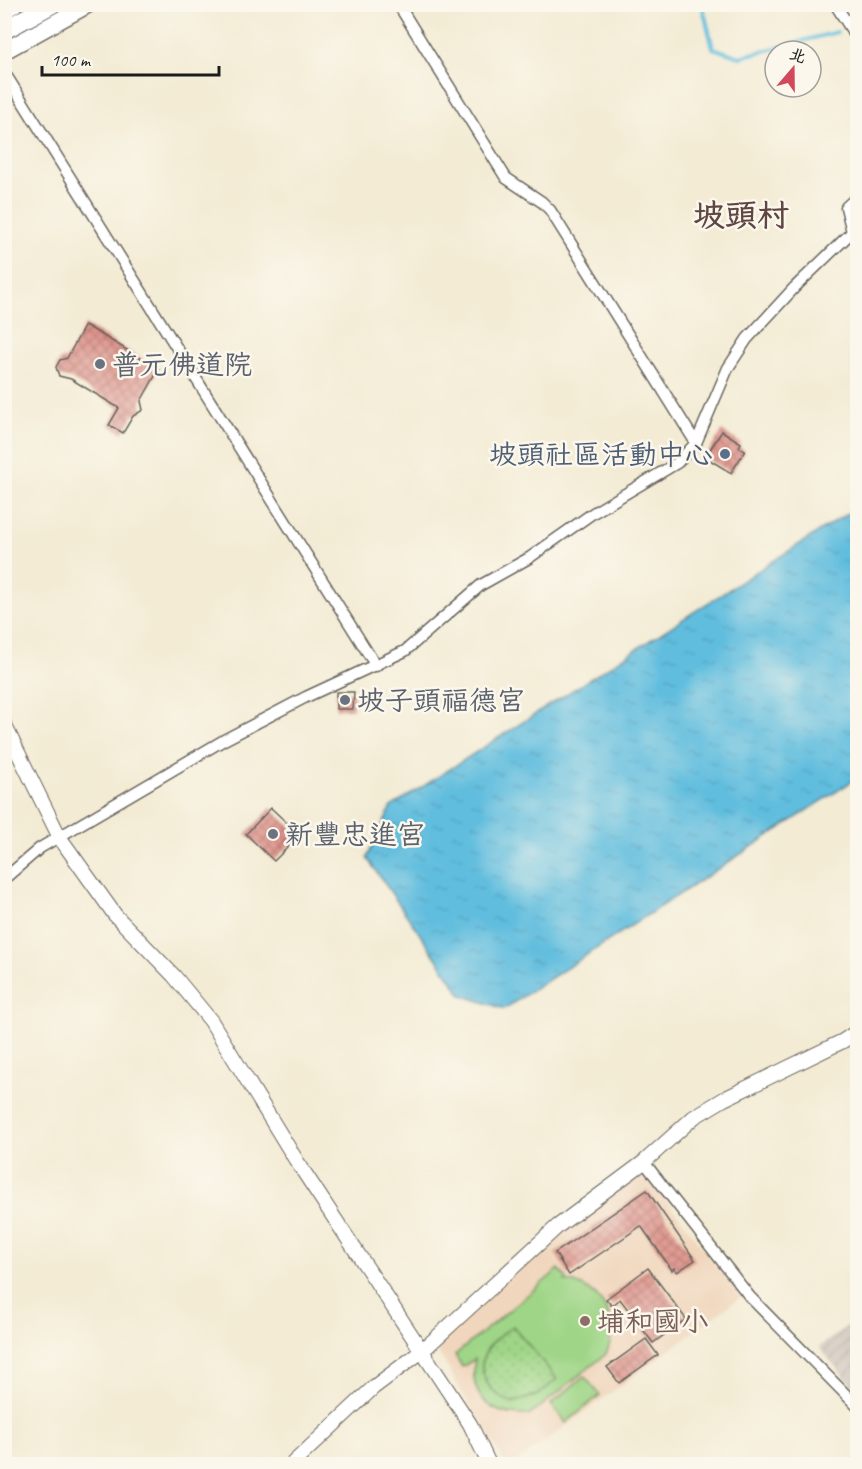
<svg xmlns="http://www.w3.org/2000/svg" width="862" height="1469" viewBox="0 0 862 1469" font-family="Caveat,'LXGW WenKai TC',sans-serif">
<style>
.built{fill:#f0d6bc}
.industrial{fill:url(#industrial-furrows)}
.grass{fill:url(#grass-dots);stroke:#5e7851;stroke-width:1.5}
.pitch{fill:#9fd586;stroke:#5e7851;stroke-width:1.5;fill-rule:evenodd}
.water{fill:url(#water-ripples);stroke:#3e6c7d;stroke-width:1.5}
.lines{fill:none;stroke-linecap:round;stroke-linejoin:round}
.stream{stroke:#60bdde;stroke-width:4}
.building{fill:url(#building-cross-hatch)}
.minor-casing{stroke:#67645c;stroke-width:13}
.tertiary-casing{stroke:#67645c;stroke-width:16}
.primary-casing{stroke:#67645c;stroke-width:19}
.trunk-casing{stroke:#67645c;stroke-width:20}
.minor{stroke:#fff;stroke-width:10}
.tertiary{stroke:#fff;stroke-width:14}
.primary{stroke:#fff;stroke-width:16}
.trunk{stroke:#fff;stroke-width:18}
.worship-dot{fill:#6b7280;stroke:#fbf7ec;stroke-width:2}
.service-dot{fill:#5c6f8a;stroke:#fbf7ec;stroke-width:2}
.education-dot{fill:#8d6e63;stroke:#fbf7ec;stroke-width:2}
.labels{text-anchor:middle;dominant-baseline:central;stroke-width:5;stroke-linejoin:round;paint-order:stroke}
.worship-label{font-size:28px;fill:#5b616d;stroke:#fbf7ec;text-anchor:start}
.service-label{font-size:28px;fill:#4e5e75;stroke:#fbf7ec;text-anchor:end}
.education-label{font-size:28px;fill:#785e54;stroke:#fbf7ec;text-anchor:start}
.quarter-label{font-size:32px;font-weight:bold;fill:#604642;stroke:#fbf7ec}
</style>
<defs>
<pattern id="industrial-furrows" width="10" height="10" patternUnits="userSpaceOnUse" patternTransform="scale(1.5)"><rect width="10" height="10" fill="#cec2b9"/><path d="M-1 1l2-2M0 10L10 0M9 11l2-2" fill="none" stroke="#b0a69e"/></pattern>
<pattern id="grass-dots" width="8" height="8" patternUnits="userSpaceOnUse" patternTransform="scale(1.5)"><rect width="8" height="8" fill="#9fd586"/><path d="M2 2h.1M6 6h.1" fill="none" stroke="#88b673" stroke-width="1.8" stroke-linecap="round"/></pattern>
<pattern id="water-ripples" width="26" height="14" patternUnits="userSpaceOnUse" patternTransform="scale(1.5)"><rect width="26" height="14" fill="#60bdde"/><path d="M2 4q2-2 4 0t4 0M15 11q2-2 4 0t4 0" fill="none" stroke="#53a2be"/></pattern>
<pattern id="building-cross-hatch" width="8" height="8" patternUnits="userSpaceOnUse" patternTransform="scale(1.5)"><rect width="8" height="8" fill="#de938a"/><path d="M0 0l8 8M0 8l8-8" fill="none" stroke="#b37770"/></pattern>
</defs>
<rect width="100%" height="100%" fill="#fbf7ec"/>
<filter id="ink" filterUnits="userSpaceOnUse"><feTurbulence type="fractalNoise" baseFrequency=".0167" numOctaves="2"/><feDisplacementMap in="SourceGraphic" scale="12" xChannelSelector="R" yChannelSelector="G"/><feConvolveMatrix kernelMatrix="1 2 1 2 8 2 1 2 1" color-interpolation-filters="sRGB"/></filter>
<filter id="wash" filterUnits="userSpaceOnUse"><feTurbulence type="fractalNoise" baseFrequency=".008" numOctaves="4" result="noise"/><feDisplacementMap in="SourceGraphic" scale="24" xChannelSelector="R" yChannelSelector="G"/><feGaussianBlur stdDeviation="1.35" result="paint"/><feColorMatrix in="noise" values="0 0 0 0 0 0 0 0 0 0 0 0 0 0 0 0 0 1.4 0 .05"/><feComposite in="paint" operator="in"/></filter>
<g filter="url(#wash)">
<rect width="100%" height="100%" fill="#f3ebd4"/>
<polygon class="built" points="635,1176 650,1179 741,1297 514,1464 506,1464 433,1344 548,1242"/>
<polygon class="industrial" points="857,1319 857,1392 819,1347"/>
<path class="grass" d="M513,1325L557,1379L538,1395L512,1403C488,1393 471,1368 491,1344C497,1337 506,1331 513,1325Z"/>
<g class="pitch">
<path d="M559,1269L567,1279L565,1281C600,1286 622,1320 606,1354L530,1415C492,1417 468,1398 475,1359L462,1367L455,1355ZM513,1326L557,1379L538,1395L512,1403C488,1393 471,1368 491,1344C497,1337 506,1331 513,1326Z"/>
<polygon points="584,1376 600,1395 566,1423 551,1404"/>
</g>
<polygon class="water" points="857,507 857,778 504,1009 462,995 367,858 391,807"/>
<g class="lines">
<polyline class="stream" points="702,4 713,48 740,57 837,32"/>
</g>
<g id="blocks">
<g class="building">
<polygon points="85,325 159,369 141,401 143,410 133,416 123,433 109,425 119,408 71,379 59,376 56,367 60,360 67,358"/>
<polygon points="722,431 741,443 739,447 745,451 731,473 705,457"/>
<polygon points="336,692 354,692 353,709 336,709"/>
<polygon points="271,808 300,835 274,861 246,834"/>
<polygon points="647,1190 695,1260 677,1272 674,1268 672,1270 641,1226 569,1275 555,1253"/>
<polygon points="648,1268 686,1319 653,1343 620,1299 612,1306 606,1299"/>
<polygon points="646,1339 658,1355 619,1383 607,1367"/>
</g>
</g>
</g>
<g filter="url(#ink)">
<use href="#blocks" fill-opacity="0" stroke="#67645c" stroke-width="1.5"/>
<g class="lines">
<defs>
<g id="minor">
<polyline points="398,4 506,178 542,202 550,210 696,443"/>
<polyline points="835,4 858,40"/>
<polyline points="4,72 376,666"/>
<polyline points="4,879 40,848 224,740 306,697 405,651 481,585 529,558 593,513 677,463 696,443 728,368 747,339 795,287 852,232 846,207 858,196"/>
<polyline points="644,1162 750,1297 858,1407"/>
<polyline points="4,1462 6,1464"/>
</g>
<g id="tertiary">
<polyline points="4,724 60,838 115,915 174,976 211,1021 296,1160 470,1424 489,1464"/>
<polyline points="292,1464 374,1387 422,1351 558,1226 644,1162 694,1117 724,1099 843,1041 858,1031"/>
</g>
<polyline id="primary" points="4,51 89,4"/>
<g id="trunk">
<polyline points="4,9 13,4"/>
<polyline points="4,30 52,4"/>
</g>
</defs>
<use href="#minor" class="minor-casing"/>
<use href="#tertiary" class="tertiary-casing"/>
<use href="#primary" class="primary-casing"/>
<use href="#trunk" class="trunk-casing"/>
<use href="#minor" class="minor"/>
<use href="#tertiary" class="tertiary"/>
<use href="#primary" class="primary"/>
<use href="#trunk" class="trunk"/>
</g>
</g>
<g class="worship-dot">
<circle cx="100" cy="364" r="6"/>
<circle cx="345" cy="700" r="6"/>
<circle cx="273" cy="834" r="6"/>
</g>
<circle class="service-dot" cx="725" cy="454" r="6"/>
<circle class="education-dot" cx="585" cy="1321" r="6"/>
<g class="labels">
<g class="worship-label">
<text x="112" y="364">普元佛道院</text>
<text x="357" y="700">坡子頭福德宫</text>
<text x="285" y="834">新豐忠進宮</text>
</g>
<g class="service-label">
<text x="713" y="454">坡頭社區活動中心</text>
</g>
<g class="education-label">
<text x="597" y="1321">埔和國小</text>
</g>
<g class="quarter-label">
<text x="741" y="215">坡頭村</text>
</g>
</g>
<rect width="862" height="1469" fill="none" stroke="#fbf7ec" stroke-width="24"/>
<g transform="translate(793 69) rotate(20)"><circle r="28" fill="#fbf7ec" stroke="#a29f99" stroke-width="1.5"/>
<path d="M0-4.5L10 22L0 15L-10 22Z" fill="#d1495b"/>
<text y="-9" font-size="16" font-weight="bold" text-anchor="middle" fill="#1c1c1c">北</text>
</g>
<path d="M42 66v9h177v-9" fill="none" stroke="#1c1c1c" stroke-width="3"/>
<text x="51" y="66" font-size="18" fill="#1c1c1c" stroke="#fbf7ec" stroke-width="4.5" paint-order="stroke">100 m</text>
</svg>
